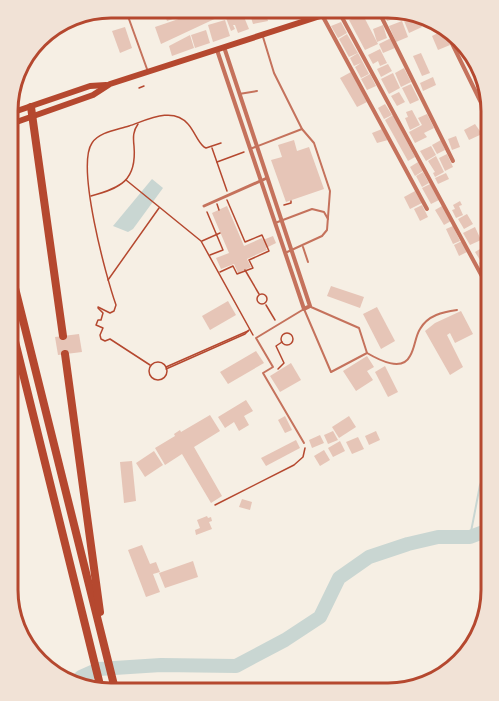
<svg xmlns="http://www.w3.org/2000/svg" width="499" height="701" viewBox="0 0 499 701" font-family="Ubuntu,sans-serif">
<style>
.water{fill:#c9d6d2}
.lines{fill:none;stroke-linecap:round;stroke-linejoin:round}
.stream{stroke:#c9d6d2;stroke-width:2}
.river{stroke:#c9d6d2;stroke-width:14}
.building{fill:#e6c5b7}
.path{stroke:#b5482f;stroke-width:1.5}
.service{stroke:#c5725c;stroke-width:2}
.pedestrian{stroke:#c5725c;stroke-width:3}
.minor{stroke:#c5725c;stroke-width:4}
.primary{stroke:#b5482f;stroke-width:6}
.motorway{stroke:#b5482f;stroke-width:8}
.rim{fill:none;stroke:#b5482f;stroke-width:3}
</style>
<rect width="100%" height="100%" fill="#f6efe4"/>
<polygon class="water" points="152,179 163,188 133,229 128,232 113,226"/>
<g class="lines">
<polyline class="stream" points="470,537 480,485 491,457"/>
<polyline class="river" points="75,683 81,677 99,669 161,665 236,666 285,640 320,617 339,578 369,557 408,544 438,537 470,537 491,529"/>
</g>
<g class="building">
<polygon points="162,8 195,8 196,11 167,21"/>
<polygon points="211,8 238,8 161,44 155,27"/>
<polygon points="248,8 264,8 268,21 253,24"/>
<polygon points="277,8 301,8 302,11 281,19"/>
<polygon points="394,8 397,18 387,21 383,11"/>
<polygon points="242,12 249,29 238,33 235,25 233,25 235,29 231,31 226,18"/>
<polygon points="412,12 417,15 422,27 409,33 402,16"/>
<polygon points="363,15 378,44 365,50 349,20"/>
<polygon points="225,20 230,36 213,42 208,25"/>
<polygon points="402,21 408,37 396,42 389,26"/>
<polygon points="341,22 347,33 338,38 331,26"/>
<polygon points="383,25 387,38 377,42 373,29"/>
<polygon points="125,27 132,48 120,53 112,31"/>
<polygon points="206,30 210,43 195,48 191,35"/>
<polygon points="444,30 450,45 438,50 432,36"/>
<polygon points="347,34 358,53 349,57 339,39"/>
<polygon points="190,35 194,48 172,56 169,46"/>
<polygon points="391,38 395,48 383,53 379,44"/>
<polygon points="380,49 387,63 380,66 378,61 373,64 368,55"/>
<polygon points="358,53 369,74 361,78 355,67 361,63 354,66 350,58"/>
<polygon points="421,53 430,73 422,76 413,56"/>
<polygon points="388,64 392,71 381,77 377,69"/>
<polygon points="404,68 411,82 401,87 395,73"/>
<polygon points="351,72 367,102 357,107 340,78"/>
<polygon points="393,73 400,88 389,94 381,79"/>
<polygon points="370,74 376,86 367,90 361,79"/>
<polygon points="433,77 436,85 423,91 420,83"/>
<polygon points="411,84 419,100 410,104 402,88"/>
<polygon points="399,92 405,102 397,106 391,96"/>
<polygon points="385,104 392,115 384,119 378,108"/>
<polygon points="412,110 420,125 410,130 405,118 408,117 406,112"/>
<polygon points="427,114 434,128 424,133 427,137 415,143 409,132 422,125 418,118"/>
<polygon points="393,115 415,157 408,161 385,120"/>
<polygon points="475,124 482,134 469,140 464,130"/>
<polygon points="382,129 388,140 377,143 372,133"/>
<polygon points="456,136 460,147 452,150 448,139"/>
<polygon points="294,140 297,151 309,147 324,189 286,202 271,160 282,157 278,145"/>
<polygon points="441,140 445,150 437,154 432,145"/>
<polygon points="431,146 436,155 426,161 420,151"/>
<polygon points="447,154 453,167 445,171 439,158"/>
<polygon points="436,156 444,172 435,177 433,173 435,172 428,161"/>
<polygon points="418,162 423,171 415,176 410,167"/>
<polygon points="423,172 429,183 422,187 416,176"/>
<polygon points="446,173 449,179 438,184 435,178"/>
<polygon points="430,184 439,200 431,204 422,188"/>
<polygon points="415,191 422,203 410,209 404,197"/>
<polygon points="460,201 462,205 459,206 463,215 456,218 452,210 455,209 453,205"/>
<polygon points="422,205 428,217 420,221 414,209"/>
<polygon points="227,206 244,246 262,238 263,240 273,236 276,243 266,248 267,250 247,259 251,267 238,273 234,264 221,269 216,258 229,253 212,213"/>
<polygon points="442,206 451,221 444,225 435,210"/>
<polygon points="467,214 473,224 464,229 458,219"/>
<polygon points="453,226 460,241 453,244 446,229"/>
<polygon points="475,227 481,240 470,245 463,233"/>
<polygon points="462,241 467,252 459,256 454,245"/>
<polygon points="485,246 490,253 480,260 475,252"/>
<polygon points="491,255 491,264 483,269 479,263"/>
<polygon points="331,286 364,297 360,308 327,296"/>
<polygon points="228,301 236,315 210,330 202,316"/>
<polygon points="377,307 395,341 381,349 363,314"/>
<polygon points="461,311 473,334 455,343 450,333 447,335 463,367 450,375 425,331 435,323"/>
<polygon points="79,334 82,352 58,355 55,337"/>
<polygon points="256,351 264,363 228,384 220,372"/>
<polygon points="367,356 374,367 367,371 373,380 356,391 343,371"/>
<polygon points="291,363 301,380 280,392 270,376"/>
<polygon points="385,366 398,392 388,397 375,372"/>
<polygon points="246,400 253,411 244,416 249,425 239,431 234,422 225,428 218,417"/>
<polygon points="210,415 220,431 194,447 222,496 211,503 182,454 165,465 155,448 175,436 174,434 180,430 181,432"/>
<polygon points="285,416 292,430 285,433 278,420"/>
<polygon points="349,416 356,427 339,438 332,427"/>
<polygon points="333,431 338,440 328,444 324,435"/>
<polygon points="376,431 380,440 369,445 365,436"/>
<polygon points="320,435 324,443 312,448 309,440"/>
<polygon points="358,437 364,449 352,454 346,442"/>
<polygon points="296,440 300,448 266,466 261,458"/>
<polygon points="340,441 345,451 333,457 328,448"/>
<polygon points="324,450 330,460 320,466 314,456"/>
<polygon points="154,451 163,465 145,477 136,463"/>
<polygon points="132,461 136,501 124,503 120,462"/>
<polygon points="242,499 252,502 250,510 239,507"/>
<polygon points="207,516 208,518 211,517 212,521 209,522 212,529 196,535 195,530 200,528 197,520"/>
<polygon points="142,545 150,564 156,562 160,572 153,574 160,592 146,597 128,550"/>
<polygon points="193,561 198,577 165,588 159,573"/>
</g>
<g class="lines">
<g class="path">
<polyline points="139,88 144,86"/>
<polyline points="212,148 227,191"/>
<polyline points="217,162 244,152"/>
<polyline points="126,180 201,241 253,335"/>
<path d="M91,196C120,188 137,181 134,146C133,137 133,131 138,124"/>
<polyline points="217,204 219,210"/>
<polyline points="284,205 291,203 291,201"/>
<polyline points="207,212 223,250 210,255"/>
<polyline points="202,241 220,233"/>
<polyline points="245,270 259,294"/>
<polyline points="220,272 233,266 237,274 253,268 249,260 269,251 262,235 245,242 227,200"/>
<polyline points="108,280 159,208"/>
<circle cx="262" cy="299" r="5"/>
<polyline points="266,305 275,320"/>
<path d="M98,307L110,313L114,311L116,305C106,277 76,166 92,143C99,132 117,130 129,126C147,120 173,106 188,124C195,132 197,141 204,147L206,148L221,143"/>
<polyline points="98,308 103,313 101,320 98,320 96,325 103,328 100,335 101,339 105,341 110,339 150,365"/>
<circle cx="287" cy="339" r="6"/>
<circle cx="158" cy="371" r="9"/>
<polyline points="166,367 248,331"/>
<polyline points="166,369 245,334 249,330"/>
<polyline points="278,369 284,363 276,346 282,342"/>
<polyline points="215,505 294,465 303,457 305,448"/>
</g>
<g class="service">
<polyline points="125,8 147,69"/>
<polyline points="263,37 274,73 302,129 314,143 330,191 327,230 322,236 285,253"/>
<polyline points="239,94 257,91"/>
<polyline points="250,149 302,129"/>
<polyline points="275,223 312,209 324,212 328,219"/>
<polyline points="303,247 308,262"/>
<path d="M367,353C379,360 402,372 410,356C415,348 415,337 420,329C428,315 443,312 457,310"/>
<polyline points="304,443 263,373 273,367 256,338 304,309 331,372 367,353 359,328 311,307"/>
</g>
<polyline class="pedestrian" points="204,206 267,178"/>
<g class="minor">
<polyline points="377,8 453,161"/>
<polyline points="338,10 491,293"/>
<polyline points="322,15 427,209"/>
<polyline points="443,25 491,123"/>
<polyline points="217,50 304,309 310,306 224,47"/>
</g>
<g class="primary">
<polyline points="8,114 90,86 106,85"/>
<polyline points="8,125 93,95 110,84 345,8"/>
</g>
<g class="motorway">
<polyline points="31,107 63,336"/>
<polyline points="8,260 116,693"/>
<polyline points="8,313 102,693"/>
<polyline points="65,354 100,612"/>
</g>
</g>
<path d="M0 0H499V701H0ZM111 18H388A93 93 0 0 1 481 111V590A93 93 0 0 1 388 683H111A93 93 0 0 1 18 590V111A93 93 0 0 1 111 18Z" fill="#f1e2d6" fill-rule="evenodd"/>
<path class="rim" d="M111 18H388A93 93 0 0 1 481 111V590A93 93 0 0 1 388 683H111A93 93 0 0 1 18 590V111A93 93 0 0 1 111 18Z"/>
</svg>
